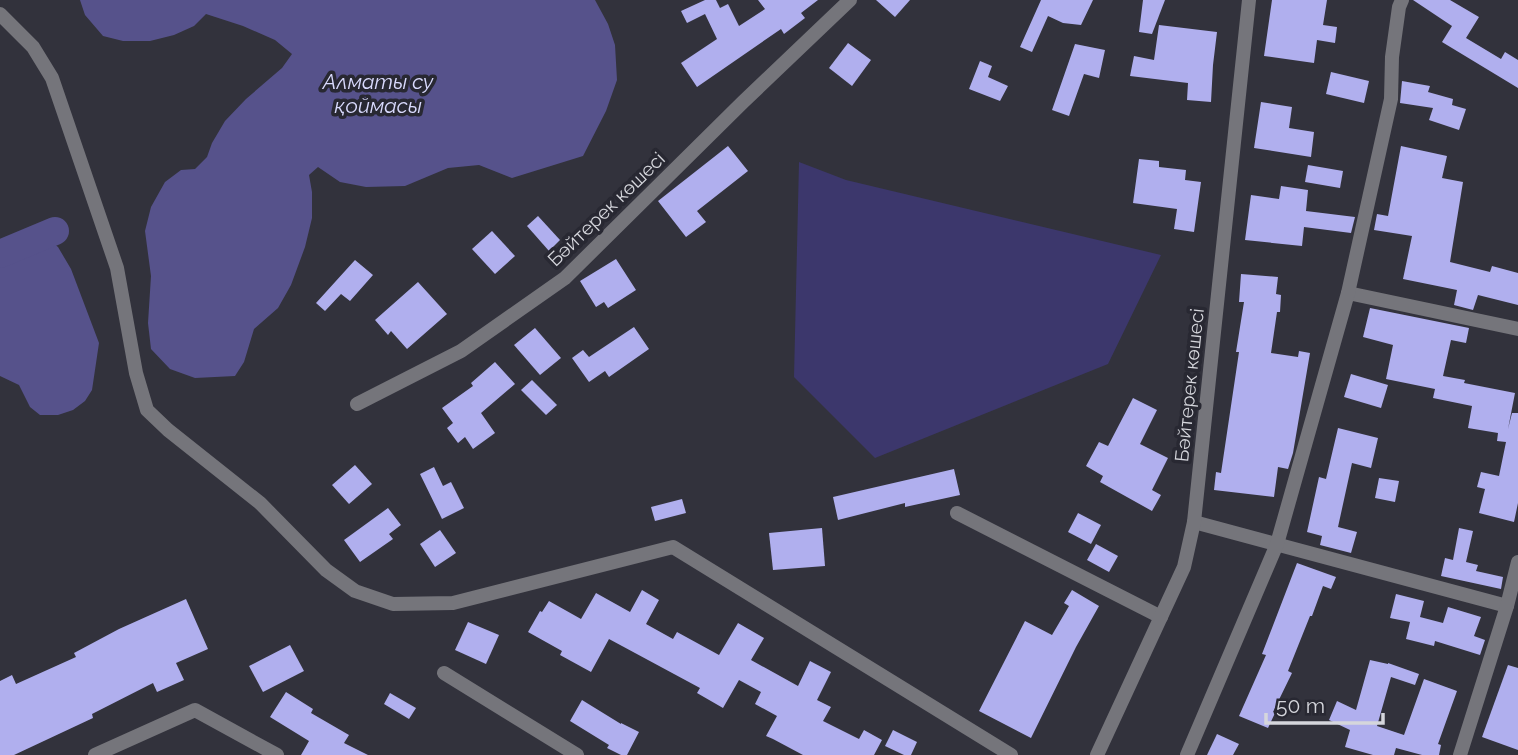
<svg xmlns="http://www.w3.org/2000/svg" width="1518" height="755" viewBox="0 0 1518 755" font-family="Raleway,sans-serif">
<style>
.green{fill:#3c376c}
.water{fill:#56528b}
.lines{fill:none;stroke-linecap:round;stroke-linejoin:round}
.river{stroke:#56528b;stroke-width:28}
.building{fill:#b0afee}
.minor{stroke:#75757b;stroke-width:14}
.tertiary{stroke:#75757b;stroke-width:14}
.labels{text-anchor:middle;dominant-baseline:central;stroke-width:7;stroke-linejoin:round;paint-order:stroke}
.street-label{font-size:19px;fill:#d5d6dc;stroke:#282832}
.water-label{font-size:21px;font-style:italic;fill:#d9dafd;stroke:#282832}
</style>
<rect width="100%" height="100%" fill="#32323c"/>
<polygon class="green" points="799,162 846,180 1161,255 1108,364 875,458 794,377"/>
<g class="water">
<polygon points="80,0 595,0 608,24 615,45 617,80 606,111 583,156 512,178 479,165 448,168 405,186 366,187 340,182 318,167 309,175 312,192 312,218 305,247 291,285 278,308 254,329 244,362 235,376 195,378 170,369 151,349 148,323 151,276 145,231 151,207 165,182 181,170 195,169 207,157 212,143 225,121 246,99 282,68 292,54 275,40 243,26 206,14 194,26 174,35 150,41 123,41 103,36 85,15"/>
<polygon points="43,235 58,247 71,269 99,343 92,390 85,401 73,410 58,415 40,415 30,407 19,385 0,376 0,246"/>
</g>
<g class="lines">
<polyline class="river" points="0,254 55,231"/>
</g>
<g class="building">
<polygon points="705,0 716,0 720,8 728,4 739,26 765,9 758,0 818,0 801,13 805,18 784,34 781,29 697,87 681,63 717,39 705,14 687,23 681,11"/>
<polygon points="876,0 910,0 895,17"/>
<polygon points="1041,0 1093,0 1081,25 1063,23 1048,16 1032,52 1020,47"/>
<polygon points="1143,0 1165,0 1152,34 1139,32"/>
<polygon points="1272,0 1327,0 1323,25 1337,27 1335,43 1317,40 1314,63 1264,56"/>
<polygon points="1413,0 1450,0 1479,17 1466,38 1501,59 1505,52 1518,60 1518,88 1442,42 1452,26"/>
<polygon points="1159,25 1217,32 1213,65 1211,102 1187,100 1188,83 1130,76 1134,56 1154,60"/>
<polygon points="848,43 871,60 852,86 829,68"/>
<polygon points="1075,44 1105,50 1099,78 1084,74 1069,116 1052,110"/>
<polygon points="980,61 992,66 988,77 1008,86 1000,101 969,89"/>
<polygon points="1331,72 1369,81 1364,103 1326,94"/>
<polygon points="1402,81 1430,86 1428,92 1453,99 1452,105 1466,109 1459,130 1429,120 1433,108 1400,103"/>
<polygon points="1261,102 1292,107 1289,128 1314,132 1311,157 1254,148"/>
<polygon points="728,146 748,171 697,211 706,222 686,237 658,201"/>
<polygon points="1401,146 1447,156 1442,178 1463,182 1450,262 1490,272 1492,266 1518,273 1518,305 1478,295 1473,310 1454,305 1457,290 1403,279 1412,236 1374,230 1377,214 1388,216"/>
<polygon points="1139,159 1159,161 1159,167 1186,170 1185,180 1201,182 1194,232 1174,229 1177,209 1133,203"/>
<polygon points="1308,165 1343,171 1340,188 1305,182"/>
<polygon points="1281,186 1308,190 1306,211 1355,217 1351,233 1304,227 1302,246 1245,240 1251,195 1279,199"/>
<polygon points="538,216 560,240 549,251 527,226"/>
<polygon points="492,231 515,256 495,274 472,249"/>
<polygon points="616,259 636,290 608,308 604,302 596,307 580,281"/>
<polygon points="355,260 373,275 350,301 341,294 325,311 316,303"/>
<polygon points="1241,274 1278,277 1276,294 1281,295 1280,312 1277,312 1271,353 1298,357 1299,351 1310,353 1293,453 1288,469 1278,467 1274,497 1214,490 1216,472 1221,473 1239,352 1236,352 1244,302 1239,302"/>
<polygon points="418,282 447,314 407,349 391,331 388,335 375,320"/>
<polygon points="1370,308 1469,328 1466,343 1451,340 1443,376 1465,380 1464,383 1515,393 1508,429 1512,413 1518,413 1518,503 1514,522 1479,513 1485,489 1477,487 1481,472 1499,476 1506,442 1497,441 1498,433 1468,428 1472,406 1433,398 1435,389 1386,379 1393,345 1363,337"/>
<polygon points="634,327 649,349 609,377 605,371 589,382 572,358 583,350 589,357"/>
<polygon points="535,328 561,358 540,375 514,345"/>
<polygon points="495,362 515,384 481,413 495,433 473,449 465,437 458,443 447,428 453,423 442,408 473,386 471,383"/>
<polygon points="1351,374 1388,385 1381,408 1344,397"/>
<polygon points="532,380 557,405 546,415 521,390"/>
<polygon points="1133,398 1157,410 1140,444 1168,458 1152,490 1161,495 1152,511 1100,482 1103,476 1086,466 1099,442 1108,446"/>
<polygon points="1338,428 1378,438 1371,468 1352,463 1338,527 1357,532 1351,553 1320,545 1322,536 1307,532 1319,477 1326,479"/>
<polygon points="355,465 372,484 349,504 332,485"/>
<polygon points="434,467 443,486 451,482 464,508 442,519 420,474"/>
<polygon points="954,469 960,495 905,507 905,503 838,520 833,497"/>
<polygon points="1379,478 1399,481 1395,502 1375,498"/>
<polygon points="682,499 686,513 655,521 651,507"/>
<polygon points="388,508 401,525 389,534 393,539 360,562 344,540"/>
<polygon points="1078,513 1101,525 1091,544 1068,532"/>
<polygon points="822,528 825,566 773,570 769,533"/>
<polygon points="1459,528 1473,531 1466,562 1478,565 1476,571 1503,577 1501,589 1441,576 1445,558 1453,560"/>
<polygon points="440,530 456,553 435,567 420,544"/>
<polygon points="1096,544 1118,556 1109,572 1087,560"/>
<polygon points="1297,563 1336,577 1331,589 1323,586 1312,616 1310,616 1288,671 1292,673 1273,712 1275,713 1268,728 1239,716 1266,655 1262,654"/>
<polygon points="642,590 659,600 646,624 673,639 677,632 719,655 738,623 764,638 751,660 798,686 810,661 831,672 817,700 831,707 823,721 859,739 864,730 882,740 874,755 803,755 773,739 766,736 777,716 755,704 761,692 739,680 723,708 697,693 700,688 609,639 591,672 560,655 562,651 528,632 540,611 542,612 549,601 581,619 596,593 630,612"/>
<polygon points="1072,590 1099,606 1076,647 1031,738 979,711 1025,621 1052,635 1069,606 1064,603"/>
<polygon points="1396,594 1424,601 1420,617 1443,623 1448,607 1481,617 1474,636 1485,640 1480,655 1435,641 1434,646 1406,639 1410,622 1390,618"/>
<polygon points="186,599 208,649 176,663 184,680 157,692 153,683 92,714 93,718 14,755 0,755 0,681 12,675 16,684 76,657 74,653 119,629"/>
<polygon points="468,622 499,635 486,664 455,650"/>
<polygon points="290,645 304,671 263,692 249,666"/>
<polygon points="1370,660 1388,664 1388,663 1419,674 1415,685 1391,677 1377,726 1404,735 1424,679 1457,691 1438,744 1441,745 1439,755 1422,755 1396,748 1394,755 1373,755 1345,747 1350,730 1329,720 1337,701 1356,710"/>
<polygon points="1508,665 1518,668 1518,750 1482,737"/>
<polygon points="286,692 313,709 311,713 349,735 344,743 368,755 301,755 309,741 270,717"/>
<polygon points="390,693 416,708 409,719 384,704"/>
<polygon points="582,700 621,724 621,723 639,732 627,755 621,755 607,748 609,745 570,721"/>
<polygon points="893,730 917,742 911,755 904,755 885,746"/>
<polygon points="1217,734 1239,744 1233,755 1207,755"/>
</g>
<g class="lines">
<g class="minor">
<polyline points="0,14 33,47 52,78 117,268 136,373 147,410 168,430 260,503 326,570 355,591 393,604 453,603 673,547 1011,755"/>
<polyline points="1348,293 1518,329"/>
<polyline points="357,404 461,351 565,278 743,102 850,0"/>
<polyline points="957,513 1161,617"/>
<polyline points="1194,522 1507,606"/>
<polyline points="444,673 577,755"/>
<polyline points="95,755 195,710 277,755"/>
<polyline points="1187,755 1277,544 1348,293 1391,99 1392,57 1399,7 1402,0"/>
<polyline points="1460,755 1507,606 1518,562"/>
</g>
<polyline class="tertiary" points="1097,755 1184,567 1194,522 1249,0"/>
</g>
<g class="labels">
<g class="street-label">
<text transform="translate(606 209) rotate(-44)">Бәйтерек көшесі</text>
<text transform="translate(1189 385) rotate(-84)">Бәйтерек көшесі</text>
</g>
<g class="water-label">
<text x="378" y="81">Алматы су<tspan x="378" dy="24">қоймасы</tspan></text>
</g>
</g>
<path d="M1266 713v10h117v-10" fill="none" stroke="#d5d6dc" stroke-width="3.5"/>
<text x="1276" y="713" font-size="21" fill="#d5d6dc" stroke="#282832" stroke-width="5" paint-order="stroke">50 m</text>
</svg>
